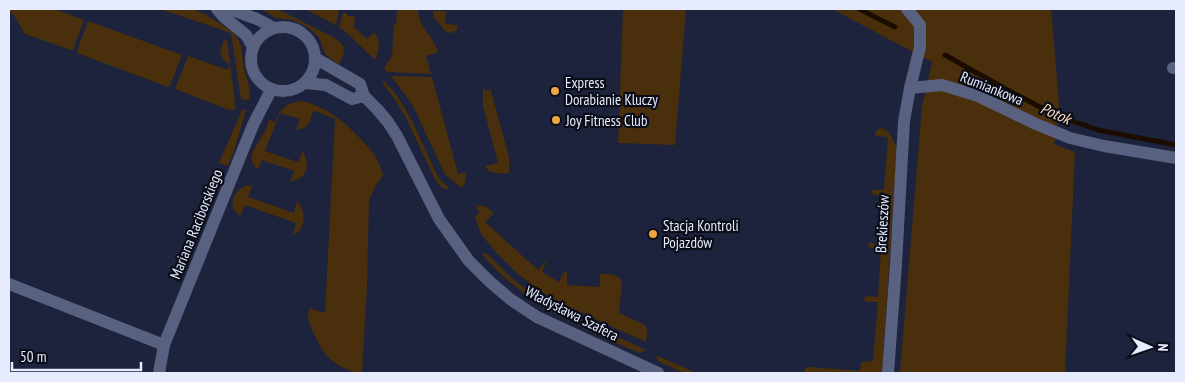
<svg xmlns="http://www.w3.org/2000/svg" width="1185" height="382" viewBox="0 0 1185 382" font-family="'PT Sans Narrow',sans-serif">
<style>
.green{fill:#492f0b}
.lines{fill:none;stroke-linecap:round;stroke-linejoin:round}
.stream{stroke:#1c0c00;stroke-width:5}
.minor{stroke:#58617f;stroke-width:12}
.tertiary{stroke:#58617f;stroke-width:12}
.poi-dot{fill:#f0a63e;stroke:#0a0d18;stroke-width:2}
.labels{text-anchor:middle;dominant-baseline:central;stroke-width:4.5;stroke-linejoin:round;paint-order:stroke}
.poi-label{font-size:15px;fill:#e6ebfd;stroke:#0a0d18;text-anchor:start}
.street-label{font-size:15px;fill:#e6ebfd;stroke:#0a0d18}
.water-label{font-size:16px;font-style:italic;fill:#f7dab8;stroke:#0a0d18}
</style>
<rect width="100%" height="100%" fill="#1d233c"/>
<g class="green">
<polygon points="9,9 54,9 84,20 73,50 71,50 25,34 13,14 9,11"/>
<polygon points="160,9 193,9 206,15 232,31 238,39 241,46 244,68 250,90 249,100 241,99 231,33"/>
<polygon points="261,9 277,9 333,37 343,45 344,53 339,65 325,54 319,37 309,28 293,20 276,18"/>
<polygon points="304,9 339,9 336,25 307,10"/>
<path d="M397,9H418C418,27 433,35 438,52L426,56L431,74L387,72L384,68L392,56L394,25L396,24Z"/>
<polygon points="623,9 686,9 675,145 618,143"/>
<polygon points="832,9 1051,9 1059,104 1058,121 1054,144 1075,152 1065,373 900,373 922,107 932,62"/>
<polygon points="433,11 446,11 445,24 458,25 457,29 453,33 446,32 434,17"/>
<path d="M343,13H347V16H355L354,27L367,39L374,32C382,41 379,50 375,60L346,32L339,27Z"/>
<polygon points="88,21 182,55 170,86 168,87 77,53 77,51"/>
<polygon points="224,40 227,41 236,109 229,110 175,89 188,56 228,70 230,65 223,59 220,51"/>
<polygon points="391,76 432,77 458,174 465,172 466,180 463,186 460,187 445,174 412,104"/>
<polygon points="382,79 395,93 403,105 412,121 439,179 448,187 448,190 440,186 435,179 406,118 394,98 384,85"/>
<path d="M483,87L487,91H489V88L491,91L509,157V173C500,173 489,175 485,166L498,163L483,106Z"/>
<path d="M301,101C327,106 349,125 366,145C369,148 373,153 376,157C379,163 381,169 383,175L376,185L369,200L367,286L362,373C350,372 335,365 327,356C322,350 307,323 308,316C308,313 309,311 309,308L325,313L335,119L315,111L312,113C310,124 308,128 296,130L300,119L280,113L265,151L298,162L303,151C310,167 308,177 290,182L294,171L262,160L258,170C245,158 255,148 262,136C266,131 267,126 269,120L275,122C280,109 287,102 301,101Z"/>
<polygon points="244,109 246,110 233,154 228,166 219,163 242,110"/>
<path d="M880,128C891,130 893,140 897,149L882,373H803L806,368L809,367L860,371L861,362L873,361L878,302H867L864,299L866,296L878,297L881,249L870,248L868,246L869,243L881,244L884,196L874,195L871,192L874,190H884L888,137L877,136L875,135L876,132Z"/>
<path d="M248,185L252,186L248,197L294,213L297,201C306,211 307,229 293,235L296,223L245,205L240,216C226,205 233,190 248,185Z"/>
<path d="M476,205L485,206L494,213L485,222L538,270L547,260L542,272L559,282L565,270L567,272V285L600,287V274C609,274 617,273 622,281L619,313L645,325L647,329L646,342L569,307L548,296L538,289L518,274L495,251L481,234L475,217L479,212Z"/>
<path d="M484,253H486L515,281L545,304L646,350L639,353C583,327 523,304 483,255Z"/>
<polygon points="656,355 696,373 684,373 658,361"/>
</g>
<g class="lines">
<g class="stream">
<polyline points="859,9 895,27"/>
<polyline points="945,55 1002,87 1055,115 1098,130 1176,145"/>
</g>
<g class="minor">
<polyline points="1173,68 1176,68"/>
<polyline points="910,88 942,85 978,96 1036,124 1070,138 1104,146 1176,158"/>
<polyline points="9,284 164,345"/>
<polyline points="159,373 164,345 253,125 271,90"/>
<polyline points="888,373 896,264 904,121 910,88 920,47 920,25 907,9"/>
</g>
<g class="tertiary">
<polyline points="217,9 224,17 246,35 253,47"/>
<polyline points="230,9 257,19 274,28"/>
<circle cx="283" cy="59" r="32"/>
<polyline points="315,58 360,84 364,96 377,109 388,122 397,136 439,219 469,261 489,281 510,299 537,317 658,373"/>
<polyline points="305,83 326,85 352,99 364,96"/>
</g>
</g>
<g class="poi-dot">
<circle cx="555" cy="91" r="5"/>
<circle cx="556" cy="120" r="5"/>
<circle cx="653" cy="234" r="5"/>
</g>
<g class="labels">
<g class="poi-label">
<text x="565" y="82">Express<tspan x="565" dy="17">Dorabianie Kluczy</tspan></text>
<text x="566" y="120">Joy Fitness Club</text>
<text x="663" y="225">Stacja Kontroli<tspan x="663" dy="17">Pojazdów</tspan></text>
</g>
<g class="street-label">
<text transform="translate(992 88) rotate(22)">Rumiankowa</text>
<text transform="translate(196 224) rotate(-68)">Mariana Raciborskiego</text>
<text transform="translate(882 224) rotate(-87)">Brekieszów</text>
<text transform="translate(572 313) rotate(27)">Władysława Szafera</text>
</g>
<g class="water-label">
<text transform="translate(1056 113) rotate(24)">Potok</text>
</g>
</g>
<rect width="1185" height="382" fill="none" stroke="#e6ebfd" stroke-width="20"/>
<g transform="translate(1150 347) rotate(92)" stroke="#0a0d18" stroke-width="4" paint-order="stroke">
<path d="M0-4L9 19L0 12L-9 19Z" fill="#e6ebfd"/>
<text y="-8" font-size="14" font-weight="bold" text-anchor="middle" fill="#e6ebfd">N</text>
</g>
<path d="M12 362v8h129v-8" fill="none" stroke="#e6ebfd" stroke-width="2.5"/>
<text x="20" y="362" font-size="15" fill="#e6ebfd" stroke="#0a0d18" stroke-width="4" paint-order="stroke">50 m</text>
</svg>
